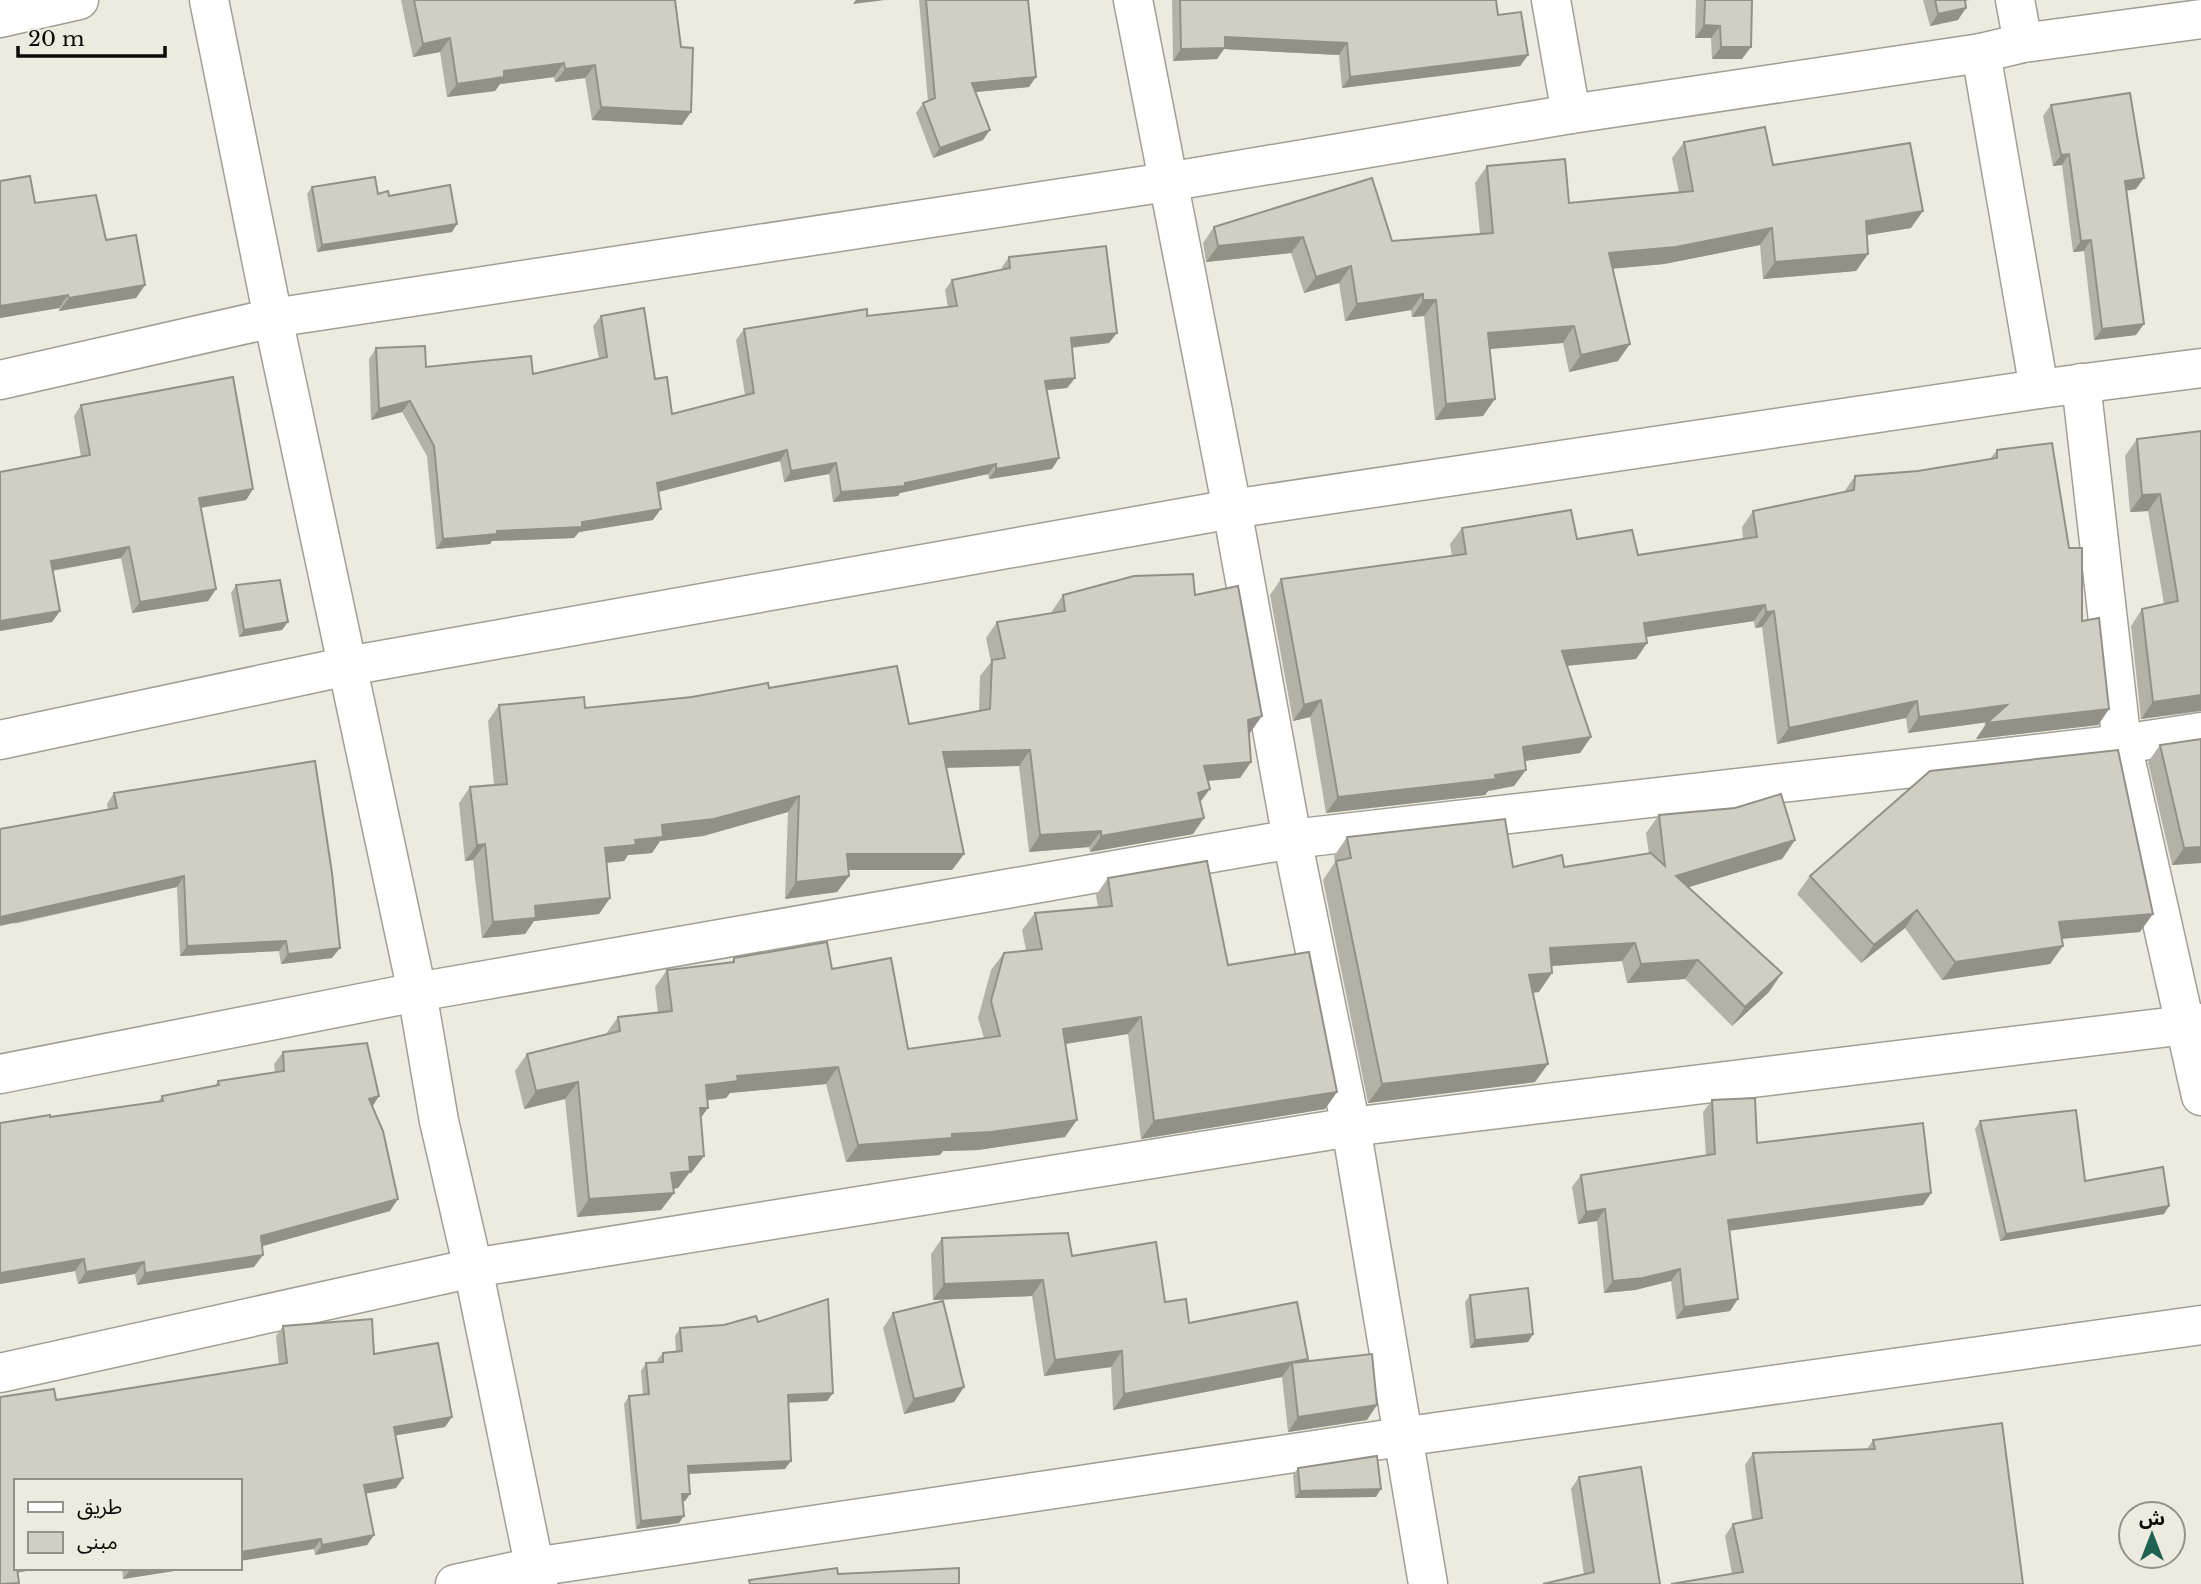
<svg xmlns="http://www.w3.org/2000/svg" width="2201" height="1584" viewBox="0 0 2201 1584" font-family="'Libre Baskerville','Noto Sans Arabic',serif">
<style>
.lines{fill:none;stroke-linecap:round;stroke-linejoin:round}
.minor-casing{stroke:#a19f94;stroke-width:41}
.minor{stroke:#fff;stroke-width:38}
.wall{fill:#b4b2a8}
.shaded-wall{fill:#929188}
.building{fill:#d1cfc3;stroke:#929188;stroke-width:2}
</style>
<rect width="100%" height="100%" fill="#edebdf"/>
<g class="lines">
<defs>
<g id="minor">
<polyline points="209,0 273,318 417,992 439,1121 473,1268 538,1584"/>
<polyline points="1133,0 1232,509 1292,839 1351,1127 1428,1584"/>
<polyline points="1551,0 1571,114"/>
<polyline points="2015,0 2023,43"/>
<polyline points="0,18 79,0"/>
<polyline points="1981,53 2039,389"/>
<polyline points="0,380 273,318 1167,182 1571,114 1981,53 2023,43 2201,19"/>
<polyline points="2081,383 2122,744 2201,1096"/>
<polyline points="0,740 348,666 1232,509 2039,389 2201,368"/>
<polyline points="0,1074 417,992 1292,839 2122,744 2201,732"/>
<polyline points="0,1373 473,1268 1351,1127 2201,1023"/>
<polyline points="455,1584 534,1567 1401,1437 2201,1325"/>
</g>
</defs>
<use href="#minor" class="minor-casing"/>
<use href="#minor" class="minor"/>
</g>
<g class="wall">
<polygon points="401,0 675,0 682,125 592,120 585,78 555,82 554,77 500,84 495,91 447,97 440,52 413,57"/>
<polygon points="919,0 1028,0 1029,87 976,92 983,140 933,158 916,113 923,103 928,101"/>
<polygon points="1172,0 1496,0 1498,15 1528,55 1520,66 1342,88 1339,55 1224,49 1217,59 1173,61"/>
<polygon points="1696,0 1752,0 1742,59 1712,59 1711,38 1695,38"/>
<polygon points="1923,0 1970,0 1965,1 1958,20 1930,26"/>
<polygon points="2051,105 2136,189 2126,191 2136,335 2094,340 2084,251 2073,252 2062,165 2053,166 2043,116"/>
<polygon points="1684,142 1773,165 1911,228 1867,235 1868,254 1856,271 1763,279 1760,245 1664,264 1612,269 1618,361 1569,372 1563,343 1490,349 1483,416 1435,420 1424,316 1412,317 1411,310 1345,321 1339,283 1304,293 1291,253 1206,262 1203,243 1214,227 1392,241 1480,234 1475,183 1487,166 1569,203 1679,193 1672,158"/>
<polygon points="0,181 35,203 106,240 145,285 136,298 59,311 59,308 0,318"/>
<polygon points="312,187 389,196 452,232 317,252 307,194"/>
<polygon points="1009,257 1109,343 1072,348 1075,378 1067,388 1047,390 1052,469 989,479 988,474 900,493 898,496 833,502 829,474 784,482 780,461 658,492 653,520 579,532 574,538 492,541 490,544 436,549 427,456 402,412 371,420 369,359 376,348 426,367 533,374 599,359 593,326 601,316 655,379 672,414 745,395 736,340 744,329 948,307 945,290 952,280 1002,270 1002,267"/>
<polygon points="81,405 253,489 246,500 201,508 216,589 208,601 132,613 121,558 53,571 60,611 52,622 0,631 81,457 74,416"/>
<polygon points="2201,431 2198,710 2141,719 2131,626 2142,609 2164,604 2148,511 2130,512 2125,456 2137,439"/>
<polygon points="1997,450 2069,548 2082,621 2109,709 2098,725 1976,739 1987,722 1908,733 1906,718 1777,744 1762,627 1755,628 1754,621 1646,637 1647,643 1636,659 1567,666 1591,737 1580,753 1525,761 1514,786 1488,791 1485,795 1326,813 1310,717 1293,721 1270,595 1281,579 1452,556 1450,544 1462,528 1577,539 1638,555 1743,539 1742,527 1753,511 1844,492 1855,476 1918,471 1990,459"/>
<polygon points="236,585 282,630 239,637 231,593"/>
<polygon points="1063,595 1195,595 1250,733 1249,733 1251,762 1240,778 1208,781 1200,802 1193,834 1090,852 1089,847 1029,852 1019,766 946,768 964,854 952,870 848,870 849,876 837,892 785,899 788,812 703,836 660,841 652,853 628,855 624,861 606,863 610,898 599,914 534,921 525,934 482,938 473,860 465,861 459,803 470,787 494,785 488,721 499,705 585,708 769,688 909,724 979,711 980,676 991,662 986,638 997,622 1052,613 1052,611"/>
<polygon points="2160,745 2201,863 2172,865 2148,762"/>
<polygon points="114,793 332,958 281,964 279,951 180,956 177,887 14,924 108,810 107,804"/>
<polygon points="1659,815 1795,840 1782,859 1688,887 1769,992 1732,1026 1685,979 1627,983 1622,961 1552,966 1539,992 1533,993 1535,1082 1368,1103 1323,880 1335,862 1334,856 1347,837 1513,867 1564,867 1649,854 1646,833"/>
<polygon points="1810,876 2140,932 2062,939 2050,964 1942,980 1905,928 1861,963 1797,894"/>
<polygon points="1108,878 1228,965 1337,1092 1325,1109 1141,1139 1128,1034 1066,1044 1065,1137 978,1150 943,1151 940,1155 846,1162 826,1084 730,1093 726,1098 707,1100 700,1118 704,1156 691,1173 689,1173 678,1188 673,1189 674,1193 661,1210 577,1217 565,1099 524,1109 515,1071 527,1054 606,1034 618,1017 658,1013 655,987 667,970 731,963 734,958 832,969 908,1049 984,1038 978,1018 991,970 1004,953 1026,950 1022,930 1035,913 1098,907 1096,895"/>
<polygon points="283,1052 372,1107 390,1211 262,1246 254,1267 137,1285 135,1274 78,1284 75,1271 0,1284 0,1123 50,1117 158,1102 162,1096 215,1086 218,1081 275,1072 274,1064"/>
<polygon points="1712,1100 1757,1143 1931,1193 1923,1205 1729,1230 1730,1311 1676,1319 1671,1281 1635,1290 1604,1293 1597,1221 1578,1224 1572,1187 1581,1175 1706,1156 1703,1112"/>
<polygon points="1980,1121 2085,1181 2169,1206 2164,1214 2000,1241 1975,1129"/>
<polygon points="942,1238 1072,1256 1165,1302 1189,1323 1308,1359 1306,1361 1367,1420 1288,1432 1282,1377 1113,1410 1111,1367 1044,1376 1032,1296 933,1300 931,1254"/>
<polygon points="1470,1295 1533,1334 1528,1342 1470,1348 1465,1302"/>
<polygon points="893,1313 964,1387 954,1402 904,1414 883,1328"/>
<polygon points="758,1322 833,1393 827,1401 788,1402 785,1469 688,1474 690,1494 685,1501 683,1501 679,1523 636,1529 624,1404 629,1396 643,1395 641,1371 646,1363 658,1362 657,1360 663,1353 676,1352 675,1336 680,1328"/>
<polygon points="283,1326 374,1354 445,1427 395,1435 403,1478 396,1488 365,1494 374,1535 367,1545 315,1555 314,1549 240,1481 16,1568 44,1568 17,1572 0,1584 56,1400 279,1365 276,1336"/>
<polygon points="1873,1440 2023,1584 1732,1574 1725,1536 1733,1524 1752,1520 1745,1465 1753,1453 1867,1449"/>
<polygon points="1298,1468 1376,1497 1295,1498 1293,1475"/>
<polygon points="1579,1477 1660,1584 1584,1575 1571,1489"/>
<polygon points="122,1568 193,1568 123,1579"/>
</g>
<g class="shaded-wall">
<polygon points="856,0 885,0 853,4"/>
<polygon points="1966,8 1958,20 1930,26 1938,14"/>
<polygon points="1704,25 1720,26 1711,38 1695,38"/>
<polygon points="1225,37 1347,43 1339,55 1224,49 1217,59 1173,61 1181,49"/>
<polygon points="450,38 440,52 413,57 423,44"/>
<polygon points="1721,47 1751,47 1742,59 1712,59"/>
<polygon points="1528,55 1520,66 1342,88 1350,77"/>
<polygon points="564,63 554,77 500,84 495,91 447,97 457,84 504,71"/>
<polygon points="595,65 585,78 555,82 565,69"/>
<polygon points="1036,77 1029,87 965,93 972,83"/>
<polygon points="601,107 691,112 682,125 592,120"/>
<polygon points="990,130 983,140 933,158 940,148"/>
<polygon points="2069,154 2062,165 2053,166 2061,155"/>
<polygon points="2144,178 2136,189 2117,192 2125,181"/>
<polygon points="1923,211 1911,228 1855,237 1866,221"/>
<polygon points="457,224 452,232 317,252 322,245"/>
<polygon points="1772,228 1760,245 1664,264 1597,270 1609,253"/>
<polygon points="1303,237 1291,253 1206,262 1218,246"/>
<polygon points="2091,240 2084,251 2073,252 2081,241"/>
<polygon points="1868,254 1856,271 1763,279 1775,262"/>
<polygon points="1351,266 1339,283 1304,293 1316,277"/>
<polygon points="145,285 136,298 59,311 69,298"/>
<polygon points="1423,294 1411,310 1345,321 1357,304"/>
<polygon points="68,295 59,308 0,318 0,306"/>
<polygon points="1423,300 1436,300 1424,316 1412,317"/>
<polygon points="2144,324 2136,335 2094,340 2102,329"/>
<polygon points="1574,326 1563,343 1477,350 1488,333"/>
<polygon points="1117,333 1109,343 1064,348 1071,338"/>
<polygon points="1630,344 1618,361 1569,372 1581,355"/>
<polygon points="1075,378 1067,388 1038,391 1045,381"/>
<polygon points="1495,399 1483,416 1435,420 1446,404"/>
<polygon points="410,401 402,412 371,420 379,409"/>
<polygon points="787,450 780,461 650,494 657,483"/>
<polygon points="1059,458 1052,469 989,479 996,469"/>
<polygon points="836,463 829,474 784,482 791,471"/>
<polygon points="996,464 988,474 900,493 898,496 833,502 841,492 905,483"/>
<polygon points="253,489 246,500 191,509 199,498"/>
<polygon points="2160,494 2148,511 2130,512 2142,495"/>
<polygon points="661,509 653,520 579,532 574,538 492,541 490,544 436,549 443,539 497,531 582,522"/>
<polygon points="129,547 121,558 43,572 51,561"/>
<polygon points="216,589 208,601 132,613 140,602"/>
<polygon points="1765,605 1754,621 1632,639 1644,623"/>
<polygon points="60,611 52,622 0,631 0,621"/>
<polygon points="1774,611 1762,627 1755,628 1766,612"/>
<polygon points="288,622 282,630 239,637 244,630"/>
<polygon points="1647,643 1636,659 1551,667 1562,651"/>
<polygon points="2201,695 2201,711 2141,719 2153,702"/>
<polygon points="1321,700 1310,717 1293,721 1304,705"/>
<polygon points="1917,701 1906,718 1777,744 1789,728"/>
<polygon points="2007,705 1996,721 1908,733 1919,717"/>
<polygon points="2109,709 2098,725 1976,739 1987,723"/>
<polygon points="1262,716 1250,733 1236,736 1248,720"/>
<polygon points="1591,737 1580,753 1511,763 1523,747"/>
<polygon points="1030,750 1019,766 932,768 943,752"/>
<polygon points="1251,762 1240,778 1192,782 1204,766"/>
<polygon points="1526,770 1514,786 1488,791 1485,795 1326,813 1338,797 1495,775"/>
<polygon points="1210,789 1198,805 1198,793"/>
<polygon points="799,796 788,812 703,836 660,841 652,853 628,855 624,861 593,864 605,848 662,825"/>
<polygon points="1204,818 1193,834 1090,852 1101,836"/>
<polygon points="1101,831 1089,847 1029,852 1040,835"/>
<polygon points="1795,840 1782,859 1663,895 1676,876"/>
<polygon points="485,844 473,860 465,861 477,845"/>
<polygon points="2201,847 2201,863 2172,865 2184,848"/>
<polygon points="847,854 964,854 952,870 835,870"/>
<polygon points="184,876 177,887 0,926 0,917"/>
<polygon points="849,876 837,892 785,899 796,882"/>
<polygon points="610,898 599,914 534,921 525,934 482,938 493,922 535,906"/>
<polygon points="1917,910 1905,928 1861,963 1874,945"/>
<polygon points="2153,914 2140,932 2046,940 2059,922"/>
<polygon points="286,941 279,951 180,956 187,946"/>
<polygon points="1635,943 1622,961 1537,967 1550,948"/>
<polygon points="2063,946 2050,964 1942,980 1955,962"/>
<polygon points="340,948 332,958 281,964 288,954"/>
<polygon points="1698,960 1685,979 1627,983 1641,964"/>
<polygon points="1552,973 1539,992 1516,994 1529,975"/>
<polygon points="1782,973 1769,992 1732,1026 1745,1007"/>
<polygon points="1141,1017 1128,1034 1051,1046 1063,1029"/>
<polygon points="1548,1064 1535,1082 1368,1103 1382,1084"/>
<polygon points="838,1067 826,1084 730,1093 726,1098 693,1102 706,1085 737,1076"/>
<polygon points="578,1082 565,1099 524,1109 536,1091"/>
<polygon points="1337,1092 1325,1109 1141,1139 1154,1121"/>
<polygon points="379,1096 371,1109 369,1099"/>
<polygon points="700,1108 708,1108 695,1126"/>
<polygon points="1077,1120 1065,1137 978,1150 943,1151 940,1155 846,1162 858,1145"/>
<polygon points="704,1156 691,1173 689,1173 678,1188 659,1190 671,1173 689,1157"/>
<polygon points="674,1193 661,1210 577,1217 589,1199"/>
<polygon points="1931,1193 1923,1205 1720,1232 1728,1220"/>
<polygon points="398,1199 390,1211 252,1249 261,1236"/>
<polygon points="2169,1206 2164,1214 2000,1241 2006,1234"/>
<polygon points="1605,1209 1597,1221 1578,1224 1586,1212"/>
<polygon points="263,1255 254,1267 137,1285 145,1273"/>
<polygon points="84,1259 75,1271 0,1284 0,1273"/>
<polygon points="144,1262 135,1274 78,1284 86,1272"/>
<polygon points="1680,1269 1671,1281 1635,1290 1604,1293 1613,1281"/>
<polygon points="1043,1280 1032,1296 933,1300 944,1284"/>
<polygon points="1738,1299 1730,1311 1676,1319 1684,1307"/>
<polygon points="1533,1334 1528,1342 1470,1348 1475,1340"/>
<polygon points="1122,1351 1111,1367 1044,1376 1055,1360"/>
<polygon points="1308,1359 1297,1374 1292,1363 1282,1377 1113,1410 1124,1394"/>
<polygon points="964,1387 954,1402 904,1414 914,1399"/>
<polygon points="833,1393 827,1401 782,1403 788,1395"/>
<polygon points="1377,1405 1367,1420 1288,1432 1298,1417"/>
<polygon points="452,1417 445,1427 387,1437 394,1427"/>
<polygon points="791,1461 785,1469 682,1474 688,1466"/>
<polygon points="403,1478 396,1488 357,1495 364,1485"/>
<polygon points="1381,1489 1376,1497 1295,1498 1300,1491"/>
<polygon points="682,1494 690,1494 685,1501 677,1502"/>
<polygon points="684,1516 679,1523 636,1529 641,1521"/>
<polygon points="374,1535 367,1545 315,1555 322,1545"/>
<polygon points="321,1539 314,1549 240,1561 240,1552"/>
<polygon points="16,1568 44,1568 9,1574"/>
<polygon points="139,1568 193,1568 123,1579 130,1570"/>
</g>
<g class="building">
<polygon points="414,0 675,0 681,47 693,48 691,112 601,107 595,65 565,69 564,63 504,71 504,77 457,84 450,38 423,44"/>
<polygon points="926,0 1028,0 1036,77 972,83 990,130 940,148 923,103 935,98"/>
<polygon points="1180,0 1496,0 1498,15 1521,12 1528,55 1350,77 1347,43 1225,37 1225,48 1181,49"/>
<polygon points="1705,0 1752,0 1751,47 1721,47 1720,26 1704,25"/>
<polygon points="1935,0 1965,0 1966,8 1938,14"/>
<polygon points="2130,93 2144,178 2125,181 2144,324 2102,329 2091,240 2081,241 2069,154 2061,155 2051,105"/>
<polygon points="1765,127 1773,165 1910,143 1923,211 1866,221 1868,254 1775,262 1772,228 1676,247 1609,253 1630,344 1581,355 1574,326 1488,333 1495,399 1446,404 1436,300 1423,300 1423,294 1357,304 1351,266 1316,277 1303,237 1218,246 1214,227 1372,178 1392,241 1493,233 1487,166 1565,159 1569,203 1693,191 1684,142"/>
<polygon points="30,176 35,203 96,195 106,240 136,235 145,285 69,298 68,295 0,306 0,181"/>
<polygon points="375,177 378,194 388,191 389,196 450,185 457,224 322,245 312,187"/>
<polygon points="1106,246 1117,333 1071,338 1075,378 1045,381 1059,458 996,469 996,464 905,483 905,486 841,492 836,463 791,471 787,450 657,483 661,509 582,522 582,527 497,531 497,534 443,539 434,446 410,401 379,409 376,348 425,346 426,367 531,356 533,374 607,357 601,316 644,308 655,379 667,377 672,414 754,393 744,329 867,309 867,316 957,306 952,280 1010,268 1009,257"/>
<polygon points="233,377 253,489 199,498 216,589 140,602 129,547 51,561 60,611 0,621 0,472 90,455 81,405"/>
<polygon points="2201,431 2201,695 2153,702 2142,609 2178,601 2160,494 2142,495 2137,439"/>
<polygon points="2052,443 2069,548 2082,548 2082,621 2099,618 2109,709 1987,723 2007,705 1919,717 1917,701 1789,728 1774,611 1766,612 1765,605 1644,623 1647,643 1562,651 1591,737 1523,747 1526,770 1495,775 1496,779 1338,797 1321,700 1304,705 1281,579 1466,554 1462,528 1571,510 1577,539 1632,530 1638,555 1757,537 1753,511 1854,490 1855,476 1918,471 1997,458 1997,450"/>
<polygon points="1193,574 1195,595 1238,586 1262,716 1248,720 1251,762 1204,766 1210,789 1198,793 1204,818 1101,836 1101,831 1040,835 1030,750 943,752 964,854 847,854 849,876 796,882 799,796 714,819 662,825 663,837 635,840 636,845 605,848 610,898 535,906 536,918 493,922 485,844 477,845 470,787 507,784 499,705 584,697 585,708 692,697 768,683 769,688 897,666 909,724 990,709 992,660 1005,658 997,622 1065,611 1063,595 1134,576"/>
<polygon points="280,580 288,622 244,630 236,585"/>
<polygon points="2201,739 2201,847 2184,848 2160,745"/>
<polygon points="2118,750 2153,914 2059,922 2063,946 1955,962 1917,910 1874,945 1810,876 1930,771"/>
<polygon points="315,761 332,873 340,948 288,954 286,941 187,946 184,876 0,917 0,829 117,808 114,793"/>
<polygon points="1781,794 1795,840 1676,876 1782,973 1745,1007 1698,960 1641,964 1635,943 1550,948 1552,973 1529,975 1548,1064 1382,1084 1336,861 1351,858 1347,837 1505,819 1513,867 1562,855 1564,867 1651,853 1665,866 1659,815 1735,808"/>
<polygon points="1207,861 1228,965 1309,952 1337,1092 1154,1121 1141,1017 1063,1029 1077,1120 991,1132 952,1134 952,1138 858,1145 838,1067 737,1076 738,1081 706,1085 708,1108 700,1108 704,1156 689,1157 690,1171 671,1173 674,1193 589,1199 578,1082 536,1091 527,1054 620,1031 618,1017 672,1011 667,970 734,962 734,958 827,942 832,969 891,958 908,1049 1000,1036 991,1001 1004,953 1042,949 1035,913 1112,906 1108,878"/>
<polygon points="367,1043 379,1096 369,1099 383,1131 398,1199 261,1236 263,1255 145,1273 144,1262 86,1272 84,1259 0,1273 0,1123 50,1115 50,1117 163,1101 162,1096 219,1085 218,1081 284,1071 283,1052"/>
<polygon points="1755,1098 1757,1143 1923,1123 1931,1193 1728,1220 1738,1299 1684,1307 1680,1269 1643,1278 1613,1281 1605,1209 1586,1212 1581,1175 1715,1154 1712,1100"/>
<polygon points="2076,1110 2085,1181 2163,1167 2169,1206 2006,1234 1980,1121"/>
<polygon points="1068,1233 1072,1256 1156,1242 1165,1302 1186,1299 1189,1323 1297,1302 1308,1359 1124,1394 1122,1351 1055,1360 1043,1280 944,1284 942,1238"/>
<polygon points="1528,1288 1533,1334 1475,1340 1470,1295"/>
<polygon points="828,1299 833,1393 788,1395 791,1461 688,1466 690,1494 682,1494 684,1516 641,1521 629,1396 649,1394 646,1363 663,1362 663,1353 682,1351 680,1328 724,1325 756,1316 758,1322"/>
<polygon points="943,1301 964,1387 914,1399 893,1313"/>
<polygon points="372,1319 374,1354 438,1343 452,1417 394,1427 403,1478 364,1485 374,1535 322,1545 321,1539 240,1552 240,1481 16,1481 16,1568 17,1568 19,1583 0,1584 0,1397 54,1389 56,1400 287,1363 283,1326"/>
<polygon points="1372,1354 1377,1405 1298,1417 1292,1363"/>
<polygon points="2002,1423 2023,1584 1671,1584 1743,1572 1733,1524 1762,1518 1753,1453 1875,1449 1873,1440"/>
<polygon points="1377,1456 1381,1489 1300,1491 1298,1468"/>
<polygon points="1641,1467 1660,1584 1543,1584 1594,1572 1579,1477"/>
<polygon points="837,1568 838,1574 959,1568 959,1584 750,1584 749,1580"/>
</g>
<rect x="14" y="1479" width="228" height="91" fill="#edebdf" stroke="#939189" stroke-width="2"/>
<rect x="28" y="1502" width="35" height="10" fill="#ffffff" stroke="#939189" stroke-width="2"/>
<text x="77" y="1514" font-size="21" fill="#0c0b08">طريق</text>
<rect x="28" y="1532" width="35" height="21" fill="#d1cfc3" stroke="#939189" stroke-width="2"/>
<text x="77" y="1549" font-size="21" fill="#0c0b08">مبنى</text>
<g transform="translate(2152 1535)"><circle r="33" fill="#edebdf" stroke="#939189" stroke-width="2"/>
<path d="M0-5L12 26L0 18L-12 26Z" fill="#1f6252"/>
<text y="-10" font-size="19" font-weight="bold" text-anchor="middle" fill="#0c0b08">ش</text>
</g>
<path d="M18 46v10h147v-10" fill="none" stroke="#0c0b08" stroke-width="3.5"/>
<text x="28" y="46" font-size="21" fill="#0c0b08" stroke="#edebdf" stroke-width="5" paint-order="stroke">20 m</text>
</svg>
